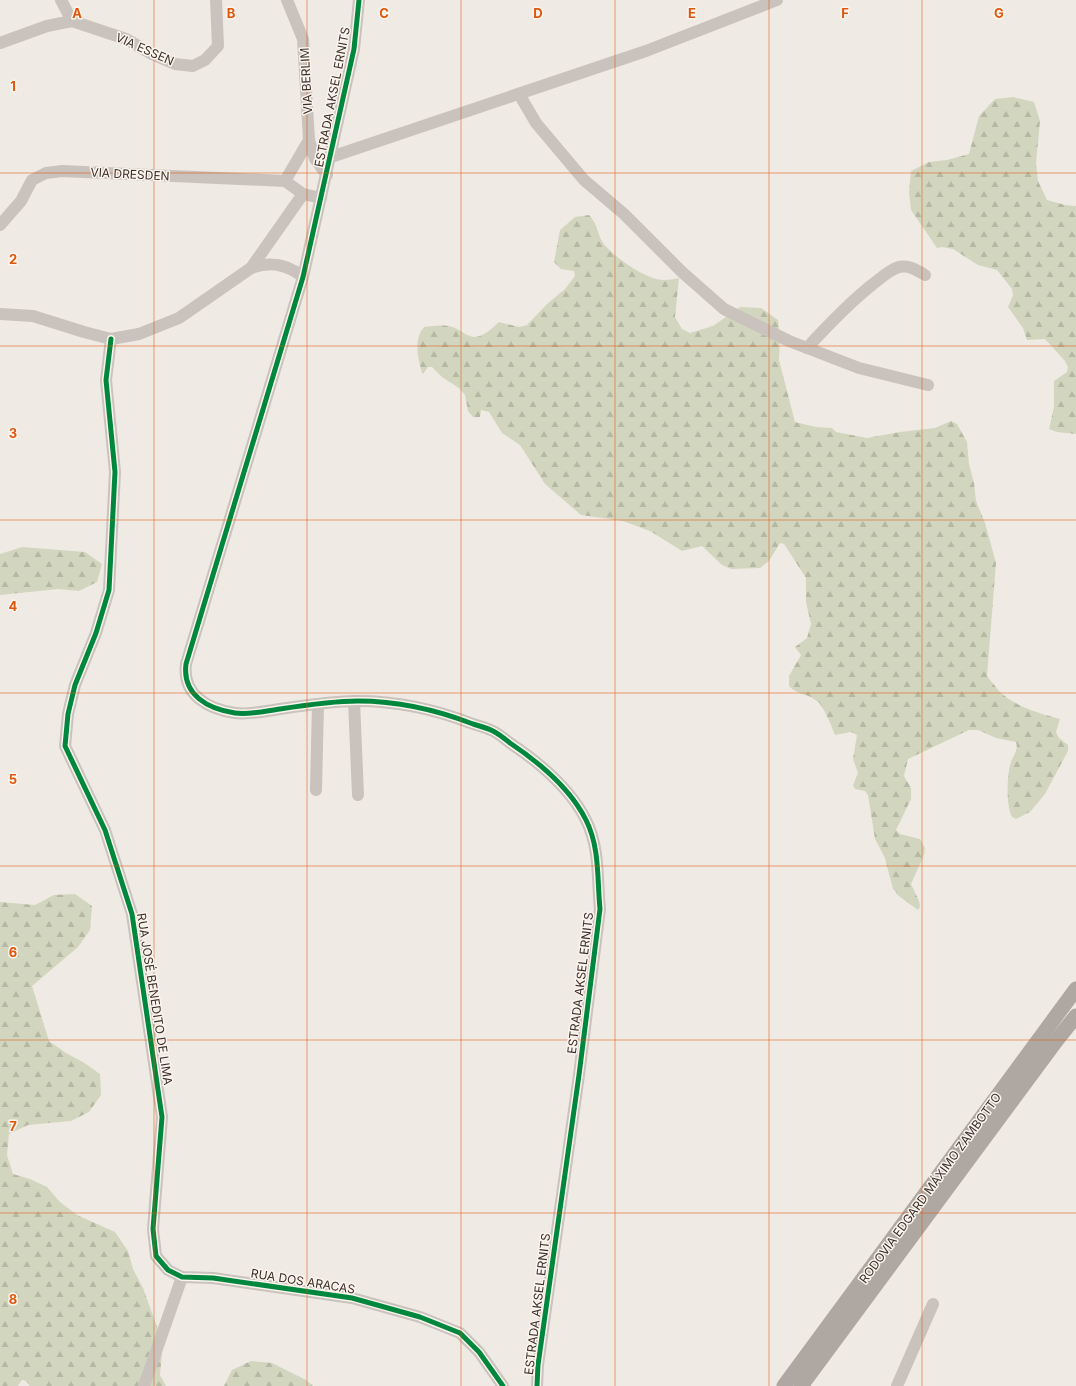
<svg xmlns="http://www.w3.org/2000/svg" width="1076" height="1386" viewBox="0 0 1076 1386" font-family="Inter,sans-serif">
<style>
.forest{fill:url(#forest-firs)}
.lines{fill:none;stroke-linecap:round;stroke-linejoin:round}
.minor{stroke:#c9c2bd;stroke-width:12}
.major{stroke:#aea7a2;stroke-width:15}
.cycleway-casing{stroke:#fbf4ec;stroke-width:8}
.cycleway{stroke:#00873e;stroke-width:5}
.grid{fill:none;stroke:#df570e;stroke-width:1;stroke-opacity:0.55}
.labels{text-anchor:middle;dominant-baseline:central;stroke-width:3;stroke-linejoin:round;paint-order:stroke}
.street-label{font-size:12px;fill:#3b2f2a;stroke:#fbf4ec}
.grid-label{font-size:13px;text-anchor:middle;font-weight:bold;fill:#df570e;stroke:#fbf4ec;stroke-width:3;stroke-linejoin:round;paint-order:stroke}
</style>
<defs>
<pattern id="forest-firs" width="22" height="20" patternUnits="userSpaceOnUse"><rect width="22" height="20" fill="#d2d6be"/><path d="M5 1l3.5 6h-7zM16 11l3.5 6h-7z" fill="#b5b8a3"/></pattern>
</defs>
<rect width="100%" height="100%" fill="#f0eae4"/>
<g class="forest">
<polygon points="1013,97 1034,102 1040,121 1036,163 1038,181 1047,200 1065,205 1076,206 1076,434 1057,432 1049,429 1054,407 1054,381 1067,372 1068,367 1065,361 1045,339 1027,340 1023,328 1008,307 1013,295 1012,289 997,270 978,265 953,249 942,247 937,248 911,210 909,192 911,171 929,162 947,160 969,154 979,116 995,99"/>
<path d="M589,215C598,224 597,234 603,243C614,257 646,280 664,280C669,280 674,279 679,278L675,317L682,329L690,333L713,326L740,307L761,308L778,320L780,338L779,360L795,422L816,427L832,428L836,432L867,438L900,432L935,428L951,421L957,424L967,442L969,464L974,483L976,501L985,523L996,563L987,676C991,681 995,686 999,691C1016,707 1038,713 1060,719L1056,732L1059,738L1068,745V751L1045,794L1030,812L1016,819L1012,817C1006,806 1007,778 1010,765C1012,757 1019,750 1016,742L996,738L978,730H969L908,759L904,776L911,788V799L896,830L900,834L920,839L925,848L924,855L911,884L919,901L920,907L918,910L900,897L893,889L885,858L875,839L868,795L865,791L855,789L853,785L858,773L853,759L857,735L851,732L835,735C832,727 824,707 818,702C809,693 798,696 789,686V676L801,655L795,647L807,638L811,624L806,602V578L784,544L780,543L769,561L760,568L731,569L722,565L702,546L682,551L650,531L623,521L581,515L545,484L520,445L502,433L489,412L481,410L480,417H473L468,411L465,395L459,388L442,377L432,367H428L423,374L422,373C418,358 413,340 424,327C434,326 445,324 455,328C462,331 468,337 475,337C484,337 493,327 499,322L519,327L527,325L547,304L565,289L575,276L574,271L561,269L554,262L560,230L575,217Z"/>
<polygon points="22,547 85,552 102,564 97,582 79,591 58,589 0,595 0,554"/>
<polygon points="75,894 92,906 90,930 78,947 32,986 49,1041 66,1053 83,1062 100,1074 101,1095 89,1112 71,1121 28,1125 9,1134 7,1155 13,1174 30,1179 47,1187 60,1202 77,1215 115,1232 128,1251 133,1269 143,1288 160,1335 162,1353 160,1375 166,1386 30,1386 26,1381 22,1380 18,1386 0,1386 0,902 35,905 54,895"/>
<polygon points="251,1361 272,1363 306,1380 313,1386 224,1386 232,1370"/>
</g>
<g class="lines">
<g class="minor">
<polyline points="61,0 72,21"/>
<polyline points="287,0 303,39 309,140"/>
<path d="M359,0L354,49L303,277L186,664C182,695 208,709 235,713C250,715 265,711 280,709C306,705 332,701 358,701C398,701 437,710 473,724C480,726 487,728 493,731C499,734 505,739 510,743C540,763 570,788 586,820C600,848 597,879 600,909L579,1075L538,1365L537,1386"/>
<polyline points="0,43 47,26 72,21 126,39 152,54 175,64 193,66 205,60 218,46 216,0"/>
<polyline points="519,94 536,123 584,180 624,214 682,272 724,309 789,341 859,368 928,385"/>
<polyline points="331,157 646,51 777,0"/>
<polyline points="285,181 309,140 315,159 327,175"/>
<polyline points="285,181 303,194 321,198"/>
<polyline points="0,225 21,201 32,180 46,173 62,171 285,181"/>
<path d="M251,268C271,261 287,264 303,277"/>
<polyline points="0,314 33,316 84,332 111,339 139,334 179,318 251,268 303,194"/>
<polyline points="111,339 106,380 115,472 109,590 96,633 75,685 68,714 65,746 105,830 132,914 162,1117 153,1229 156,1256 168,1270 182,1277 213,1278 352,1298 420,1317 460,1333 479,1352 503,1386"/>
<path d="M807,348C828,325 849,303 873,284C881,278 889,270 899,267C909,265 917,270 925,275"/>
<polyline points="354,701 358,795"/>
<polyline points="316,790 318,704"/>
<polyline points="144,1386 182,1277"/>
<polyline points="897,1386 933,1304"/>
</g>
<g class="major">
<polyline points="784,1386 1076,989"/>
<polyline points="801,1386 1056,1041 1076,1016"/>
</g>
<defs>
<g id="cycleway">
<path d="M359,0L354,49L303,277L186,664C182,695 208,709 235,713C250,715 265,711 280,709C306,705 332,701 358,701C398,701 437,710 473,724C480,726 487,728 493,731C499,734 505,739 510,743C540,763 570,788 586,820C600,848 597,879 600,909L579,1075L538,1365L537,1386"/>
<polyline points="111,339 106,380 115,472 109,590 96,633 75,685 68,714 65,746 105,830 132,914 162,1117 153,1229 156,1256 168,1270 182,1277 213,1278 352,1298 420,1317 460,1333 479,1352 503,1386"/>
</g>
</defs>
<use href="#cycleway" class="cycleway-casing"/>
<use href="#cycleway" class="cycleway"/>
</g>
<path class="grid" d="M154,0V1386M307,0V1386M461,0V1386M615,0V1386M769,0V1386M922,0V1386M0,173H1076M0,346H1076M0,520H1076M0,693H1076M0,866H1076M0,1040H1076M0,1213H1076"/>
<g class="labels">
<g class="street-label">
<text transform="translate(145 49) rotate(24)">VIA ESSEN</text>
<text transform="translate(306 81) rotate(-93)">VIA BERLIM</text>
<text transform="translate(332 97) rotate(-79)">ESTRADA AKSEL ERNITS</text>
<text transform="translate(130 174) rotate(3)">VIA DRESDEN</text>
<text transform="translate(580 983) rotate(-83)">ESTRADA AKSEL ERNITS</text>
<text transform="translate(155 999) rotate(81)">RUA JOSÉ BENEDITO DE LIMA</text>
<text transform="translate(930 1188) rotate(-54)">RODOVIA EDGARD MÁXIMO ZAMBOTTO</text>
<text transform="translate(303 1281) rotate(9)">RUA DOS ARACAS</text>
<text transform="translate(537 1304) rotate(-83)">ESTRADA AKSEL ERNITS</text>
</g>
</g>
<g class="grid-label">
<text x="77" y="18">A</text>
<text x="231" y="18">B</text>
<text x="384" y="18">C</text>
<text x="538" y="18">D</text>
<text x="692" y="18">E</text>
<text x="845" y="18">F</text>
<text x="999" y="18">G</text>
<text x="13" y="91">1</text>
<text x="13" y="264">2</text>
<text x="13" y="438">3</text>
<text x="13" y="611">4</text>
<text x="13" y="784">5</text>
<text x="13" y="957">6</text>
<text x="13" y="1131">7</text>
<text x="13" y="1304">8</text>
</g>
</svg>
